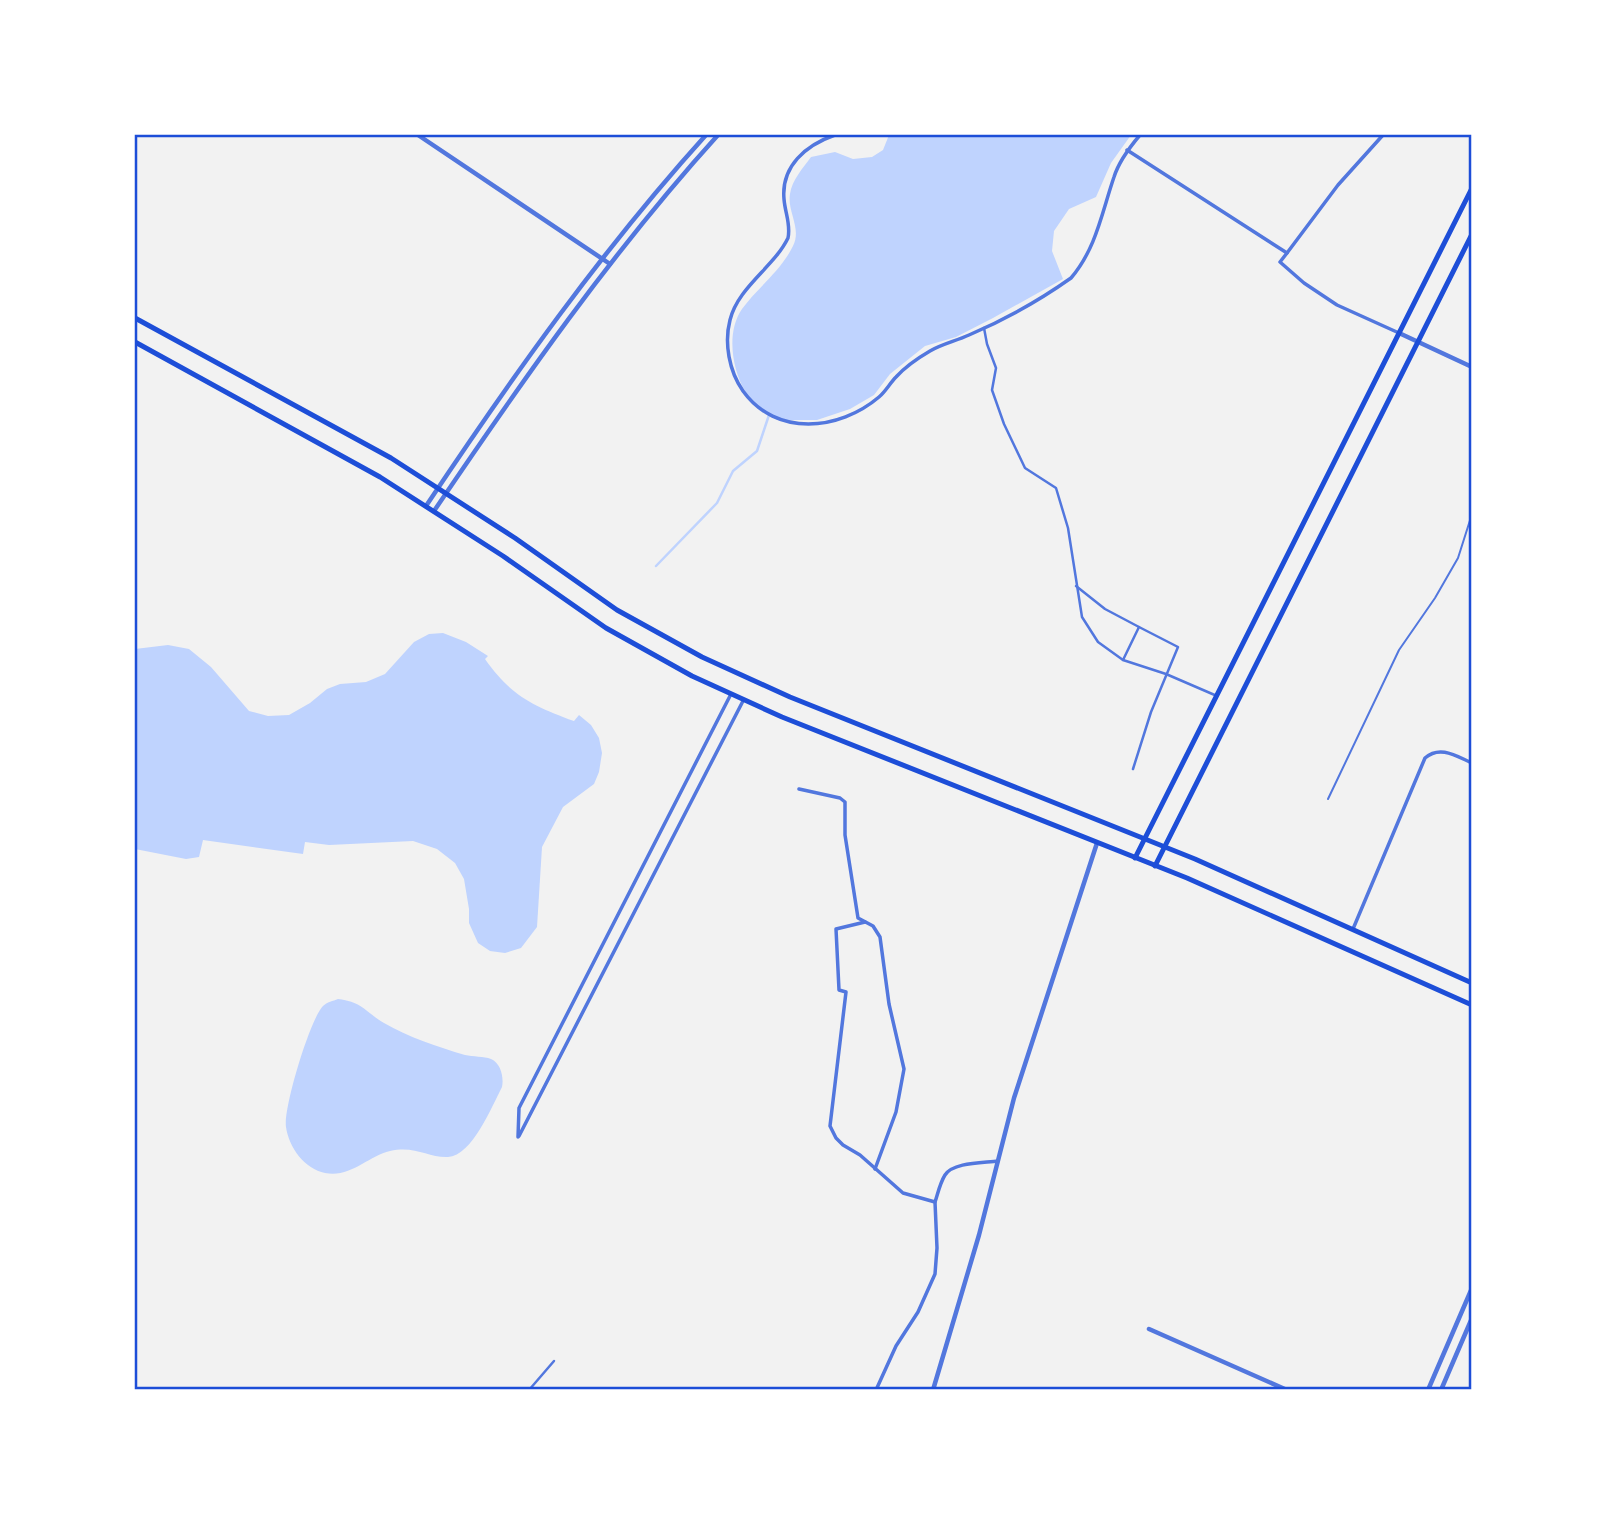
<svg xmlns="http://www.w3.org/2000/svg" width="1607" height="1525" viewBox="0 0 1607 1525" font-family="'Alegreya Sans',sans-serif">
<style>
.water{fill:#bfd3fe}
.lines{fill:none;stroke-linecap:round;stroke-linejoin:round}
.stream{stroke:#bfd3fe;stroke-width:2.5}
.service{stroke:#5277de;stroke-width:2}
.pedestrian{stroke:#5277de;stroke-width:2.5}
.minor{stroke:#5277de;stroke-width:3.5}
.tertiary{stroke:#5277de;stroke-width:4.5}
.secondary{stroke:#1d4ed8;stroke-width:5}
.neatline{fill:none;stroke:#1d4ed8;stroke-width:2.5}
</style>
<rect width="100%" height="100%" fill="#f2f2f2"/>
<g class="water">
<path d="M889,135H1131L1111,163L1096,197L1069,209L1054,231L1052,251L1063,279L993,318L956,337L925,346L890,374L874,395L850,409L817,420H777C766,412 752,403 745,391C732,369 726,332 742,309C757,288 781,271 793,246C802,228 787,212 790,194C792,180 803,168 811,157L835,152L853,159L872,157L883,150Z"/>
<path d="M443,633L466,642L488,656L485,659C511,696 533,706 574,721L579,715L591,725L599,738L602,753L599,772L594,784L563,807L542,847L537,927L521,948L505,953L490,951L478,943L469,923V909L464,879L455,863L437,849L413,841L329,845L305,842L303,854L203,840L199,857L186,859L135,849V649L168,645L189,649L211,667L249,711L268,716L289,715L310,703L327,689L340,684L366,682L385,674L414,642L429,634Z"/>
<path d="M338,999C363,1002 364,1011 384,1023C408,1037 438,1047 465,1055C473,1057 484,1056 491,1059C501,1063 504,1078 502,1087C492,1106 472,1156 448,1157C429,1158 415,1145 390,1151C368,1156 351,1178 325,1173C305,1169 289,1148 286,1127C283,1109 310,1019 323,1006C327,1002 333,1001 338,999Z"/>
</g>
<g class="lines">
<polyline class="stream" points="656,566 717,503 733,471 757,451 769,415"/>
<polyline class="service" points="1328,799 1399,650 1435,598 1458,558 1472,514"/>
<g class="pedestrian">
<polyline points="984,328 987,344 996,368 992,390 1004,424 1025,468 1056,488 1068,528 1082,617 1098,642 1123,660 1166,674 1217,696"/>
<polyline points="1076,586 1105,609 1139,627 1123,660"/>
<polyline points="1133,769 1151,712 1178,647 1139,627"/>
<polyline points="529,1390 554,1361"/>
</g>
<g class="minor">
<path d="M835,135C806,145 781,166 784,199C785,213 791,224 788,238C774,267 738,287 730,320C724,343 729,371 743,391C776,437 839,431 879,397C886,391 890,383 896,377C906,366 918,358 930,351C942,344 956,341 969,335C1004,320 1040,300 1071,278C1096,249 1102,212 1114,177C1119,161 1129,148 1140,135"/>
<polyline points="1127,150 1287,253 1280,262 1304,283 1337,305 1399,333"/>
<polyline points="1287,253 1338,185 1383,135"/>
<polyline points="799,789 840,798 845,802 845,835 858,918 873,926 880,937 889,1004 904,1069 896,1112 875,1169"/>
<path d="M865,922L836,929L839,990L846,992L830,1126L836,1138L843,1145L860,1155L903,1193L935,1202C938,1193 940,1183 945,1175C953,1162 983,1163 998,1161"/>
<path d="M1353,929L1425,758C1440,745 1456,756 1472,763"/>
<polyline points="519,1136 743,701"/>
<polyline points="518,1137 519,1108 731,694"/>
<polyline points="876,1390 896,1346 918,1312 935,1274 937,1248 935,1202"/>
</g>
<g class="tertiary">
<polyline points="418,135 610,264"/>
<polyline points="1399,333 1472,367"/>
<path d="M426,506C512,377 602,250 706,135"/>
<path d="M434,511C522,381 612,252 718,135"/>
<polyline points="1149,1329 1287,1390"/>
<polyline points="933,1390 979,1235 1014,1098 1097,843"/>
<polyline points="1428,1390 1472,1288"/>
<polyline points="1441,1390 1472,1318"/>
</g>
<g class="secondary">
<polyline points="135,318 391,458 515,538 617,610 702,657 790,697 1195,859 1472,983"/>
<polyline points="135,342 380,477 503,556 606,628 692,676 782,717 1187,878 1472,1005"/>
<polyline points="1135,858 1472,188"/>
<polyline points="1155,866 1472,234"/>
</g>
</g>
<rect width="1607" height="1525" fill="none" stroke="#ffffff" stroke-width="273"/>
<rect x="136" y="136" width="1334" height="1252" class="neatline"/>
</svg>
